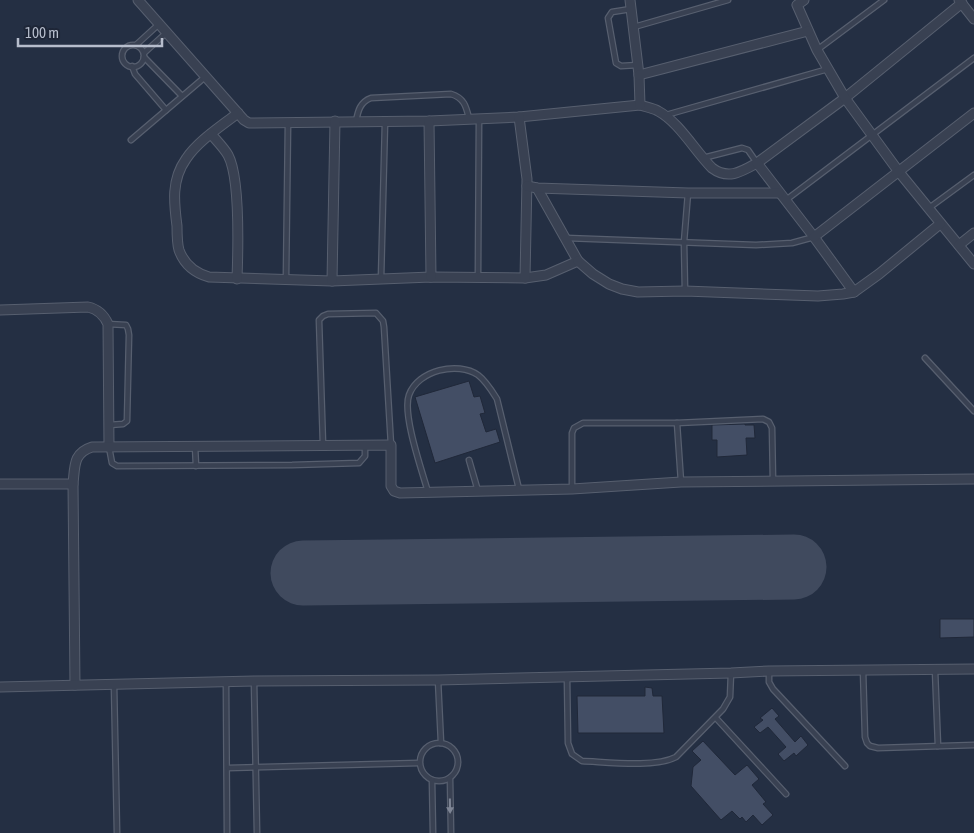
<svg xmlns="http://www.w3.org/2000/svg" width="974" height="833" viewBox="0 0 974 833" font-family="'Asap Condensed',sans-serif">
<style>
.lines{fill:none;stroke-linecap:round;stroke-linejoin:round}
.runway{stroke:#404a5e;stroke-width:65}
.building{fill:#434e65;stroke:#202839}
.lane-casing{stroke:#575f6f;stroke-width:7}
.street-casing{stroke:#575f6f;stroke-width:11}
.lane{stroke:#394152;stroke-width:4.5}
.street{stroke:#394152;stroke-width:9}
.oneway{fill:#7e8595}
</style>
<rect width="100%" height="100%" fill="#242f43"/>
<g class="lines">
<polyline class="runway" points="303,573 794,567"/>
</g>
<g class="building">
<polygon points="469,381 474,397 480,396 485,413 480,414 486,432 496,429 500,442 435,463 415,397"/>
<polygon points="745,424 745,425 754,425 755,438 746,438 747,455 717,457 717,440 712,440 712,425"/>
<polygon points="940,619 974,619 974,637 940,638"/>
<polygon points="645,687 652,688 653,696 662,696 664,733 578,733 577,696 645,696"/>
<polygon points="772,708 779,716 775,719 795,742 801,736 808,745 796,756 794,753 784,761 778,754 786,747 768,727 760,733 754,727 763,720 760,718"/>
<polygon points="703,741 735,775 747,765 759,779 752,785 766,802 763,804 773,815 762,825 753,815 746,822 742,817 740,819 732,811 721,820 691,786 693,767 701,760 692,751"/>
</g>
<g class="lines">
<defs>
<g id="lane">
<polyline points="631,9 612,12 608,18 616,63 621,66 638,65"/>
<polyline points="634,27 728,0"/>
<polyline points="136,45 159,24"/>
<circle cx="133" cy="56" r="11"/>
<polyline points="817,50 884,0"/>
<polyline points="144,53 166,33"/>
<polyline points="144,57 182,96"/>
<polyline points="132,66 135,74 166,110"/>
<polyline points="666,115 828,69"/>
<path d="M356,121C358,111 360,102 371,98L451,94C464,98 466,106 469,118"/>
<polyline points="131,140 205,77"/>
<polyline points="703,158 742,148 748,150 757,163"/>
<polyline points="786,200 974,58"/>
<polyline points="929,208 974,175"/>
<polyline points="566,238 756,245 792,243 814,237"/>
<polyline points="478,277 479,119"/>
<polyline points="286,279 288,123"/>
<polyline points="381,279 385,122"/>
<polyline points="685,291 684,242 688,193"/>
<polyline points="108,324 126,325 128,329 129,335 127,421 123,424 109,425"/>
<polyline points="925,358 974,411"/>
<polyline points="677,423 763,419 769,422 772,428 773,482"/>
<polyline points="323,445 319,320 323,316 328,314 376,313 383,321 384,327 391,445"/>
<polyline points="195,446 196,466"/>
<polyline points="109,447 112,463 117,466 292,465 359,463 365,456 365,445"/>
<polyline points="469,460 478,491"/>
<polyline points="572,489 572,433 574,428 583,423 677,423 681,482"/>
<path d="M428,492C422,471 402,414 409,395C418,370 458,361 478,375C486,381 492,391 497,399L519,489"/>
<polyline points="863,670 865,737 867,743 870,746 878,748 974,745"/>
<polyline points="935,670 938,746"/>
<polyline points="769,671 769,682 773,689 845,766"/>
<path d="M567,677L568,743L572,754L582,761C607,762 655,768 676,757L723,709L730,697L731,673"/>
<polyline points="438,680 441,743"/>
<polyline points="254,681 257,833"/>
<polyline points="226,682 227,833"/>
<polyline points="114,684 117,833"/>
<polyline points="716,718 786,794"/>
<circle cx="439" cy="762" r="19"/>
<polyline points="228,768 419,763"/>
<polyline points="450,778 451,833"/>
<polyline points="432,780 433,833"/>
</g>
<g id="street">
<path d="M138,0L244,120L249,123L429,121L519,117L640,105C646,107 653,108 658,111C679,122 695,151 712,168C728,180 741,172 757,163L845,98L962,3"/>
<polyline points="630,0 639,75 640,105"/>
<polyline points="804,0 797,5 817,50 845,98 899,172 974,264"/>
<polyline points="959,0 974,19"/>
<polyline points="639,75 808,31"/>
<path d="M238,113C220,127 198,141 186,159C171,180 174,203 177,226C177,234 177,243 179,250C184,264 195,273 209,277L332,281L431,277L525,278L546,275L578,261L537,188"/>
<polyline points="519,117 527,179 525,278"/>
<polyline points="429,121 431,277"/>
<path d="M211,134C217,141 224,148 228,155C240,177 238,252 237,279"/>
<polyline points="757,163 814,237 854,292"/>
<polyline points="527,186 537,188 688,193 779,193"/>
<polyline points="814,237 974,113"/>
<polyline points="959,245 974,233"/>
<polyline points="578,261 593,274 609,284 622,289 638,292 685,291 818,296 843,294 854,292 879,274 940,224"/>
<polyline points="332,281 335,121"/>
<path d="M0,310L88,307C97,309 104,315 108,324L109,447"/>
<polyline points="0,484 73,484"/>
<path d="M75,685L73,484C75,466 73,453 92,447L391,445V486L394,491L400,493L572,489L681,482L974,479"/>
<polyline points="0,687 254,681 438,680 731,673 769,671 974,669"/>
</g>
</defs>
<use href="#lane" class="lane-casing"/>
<use href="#street" class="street-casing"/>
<use href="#lane" class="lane"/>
<use href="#street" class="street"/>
</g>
<defs><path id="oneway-solid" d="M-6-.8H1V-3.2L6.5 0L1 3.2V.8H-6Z" transform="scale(1.25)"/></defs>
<use class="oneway" href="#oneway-solid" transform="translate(450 806) rotate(89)"/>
<path d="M18 38v8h144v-8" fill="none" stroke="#b6bdcc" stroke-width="2.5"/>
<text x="25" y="38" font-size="15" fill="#b6bdcc" stroke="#1e2637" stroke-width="4" paint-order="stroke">100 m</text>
</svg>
